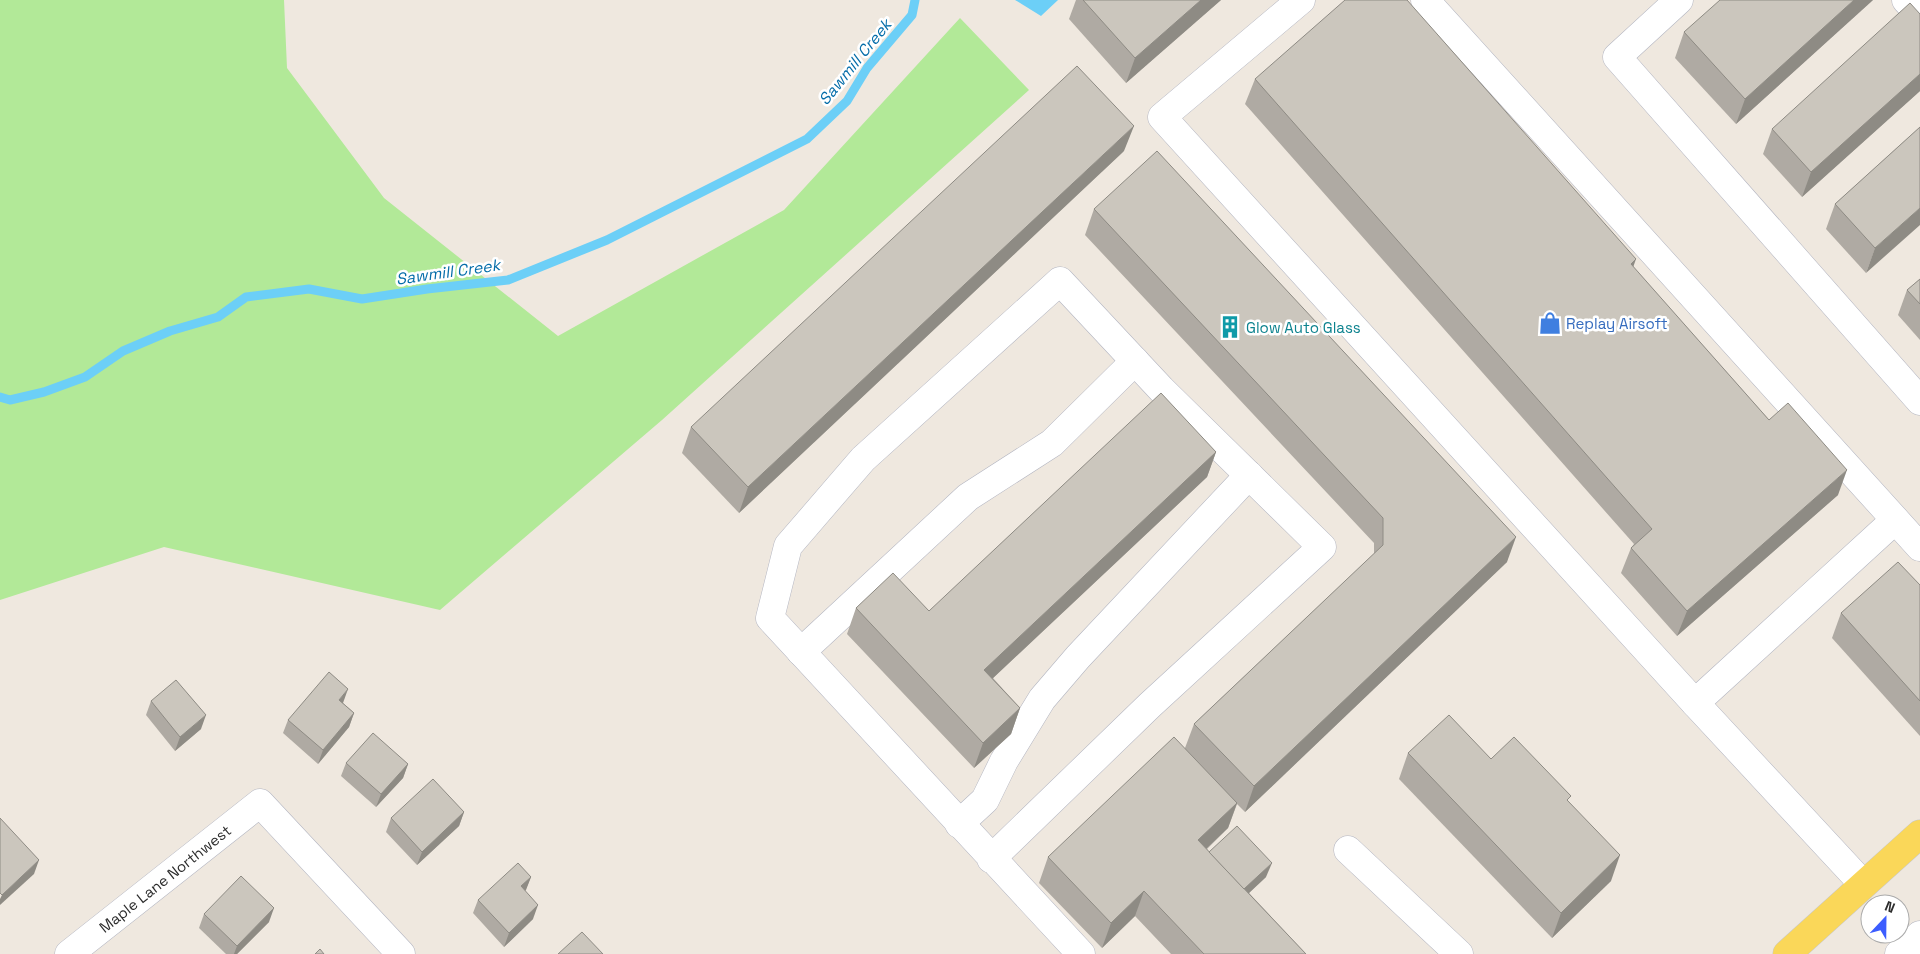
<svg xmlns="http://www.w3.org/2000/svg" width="1920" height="954" viewBox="0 0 1920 954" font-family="'Space Grotesk',sans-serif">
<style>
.green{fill:#b2e998}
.water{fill:#6ccff7}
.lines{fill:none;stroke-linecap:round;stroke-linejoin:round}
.stream{stroke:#6ccff7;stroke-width:9}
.minor-casing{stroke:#b3b5c1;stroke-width:29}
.major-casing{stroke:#c8c8c8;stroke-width:29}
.minor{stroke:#fff;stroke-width:28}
.major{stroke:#fad759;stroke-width:28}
.wall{fill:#afaaa3}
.shaded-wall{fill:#8e8b84}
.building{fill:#cbc6bd;stroke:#8e8b84}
.labels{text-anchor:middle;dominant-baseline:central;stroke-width:5;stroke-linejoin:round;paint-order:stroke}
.shop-label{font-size:15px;fill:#366cbe;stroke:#fff;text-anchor:start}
.culture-label{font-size:15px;fill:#0d838f;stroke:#fff;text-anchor:start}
.street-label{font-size:15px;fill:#2d2d2d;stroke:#fff}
.water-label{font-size:16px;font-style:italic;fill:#056da9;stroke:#fff}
</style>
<rect width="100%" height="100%" fill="#efe8df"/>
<polygon class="green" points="0,0 284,0 287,68 384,198 558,336 784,210 960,18 1029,90 662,420 440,610 164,547 0,600"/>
<polygon class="water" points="1015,0 1058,0 1041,16"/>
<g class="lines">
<polyline class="stream" points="0,397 10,400 44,392 85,377 123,351 170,331 218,317 246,297 309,289 362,299 427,289 508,280 607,240 807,139 847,101 867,68 912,15 915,0"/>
<defs>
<g id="minor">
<polyline points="1301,0 1162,117 1695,703 1863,884"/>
<polyline points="1425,0 1920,547"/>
<polyline points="1679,0 1617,57 1920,401"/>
<polyline points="1906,0 1920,15"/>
<polyline points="801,652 968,497 1052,443 1135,361"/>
<polyline points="1695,703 1895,520"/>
<polyline points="959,824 985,800 1004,761 1042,699 1078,657 1249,475"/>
<polyline points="1348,850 1459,954"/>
<polyline points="991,859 1150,705 1322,547 1161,389 1060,281 863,459 788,546 770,618 1081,954"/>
<path id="s1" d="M69,954L260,803L401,954"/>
<polyline points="1899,954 1920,935"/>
</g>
<polyline id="major" points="1787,954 1920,834"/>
</defs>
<use href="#minor" class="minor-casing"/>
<use href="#major" class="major-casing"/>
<use href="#minor" class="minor"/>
<use href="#major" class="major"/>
</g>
<g class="wall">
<polygon points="1076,0 1221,0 1126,83 1069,19"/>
<polygon points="1873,0 1736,124 1675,58 1684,32"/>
<polygon points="1920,14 1920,91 1802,197 1763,154 1772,129"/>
<polygon points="1255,79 1633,267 1769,420 1838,495 1677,636 1621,573 1631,548 1634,544 1245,104"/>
<polygon points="1920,127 1866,273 1826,229 1835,204"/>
<polygon points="1124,151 739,513 682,453 691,427"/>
<polygon points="1094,209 1507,562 1245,812 1237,804 1228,828 1207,849 1209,852 1266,877 1249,893 1306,954 1171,954 1135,916 1102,948 1039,883 1048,857 1185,748 1194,724 1374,554 1374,543 1085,235"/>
<polygon points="1920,279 1920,340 1898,315 1907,290"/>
<polygon points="1216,452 1207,477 993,678 1020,708 1011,734 974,768 847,634 856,608 929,611"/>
<polygon points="1920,585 1920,736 1832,638 1841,613"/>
<polygon points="151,701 201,729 175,751 146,715"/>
<polygon points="343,703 354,713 349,727 318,764 283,733 288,720"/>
<polygon points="1408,753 1491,759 1569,802 1611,881 1552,938 1399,779"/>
<polygon points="346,763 408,764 403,778 376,807 341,776"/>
<polygon points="464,812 459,826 417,865 386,832 391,818"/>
<polygon points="531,877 525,891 533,919 504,947 473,913 478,900"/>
<polygon points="204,914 269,922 237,954 226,954 199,928"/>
</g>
<g class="shaded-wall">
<polygon points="1201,0 1221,0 1126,83 1135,58"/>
<polygon points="1854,0 1873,0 1736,124 1745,99"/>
<polygon points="1920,74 1920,91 1802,197 1811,172"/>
<polygon points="1134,126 1124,151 739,513 748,487"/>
<polygon points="1920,208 1920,225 1866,273 1875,248"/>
<polygon points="1636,259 1627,285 1631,264"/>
<polygon points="1216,452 1207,477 975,695 984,670"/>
<polygon points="1847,470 1838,495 1677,636 1687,611"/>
<polygon points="1516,537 1507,562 1245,812 1254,786"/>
<polygon points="348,689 343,703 334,714 339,700"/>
<polygon points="1020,708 1011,734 974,768 983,743"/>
<polygon points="354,713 349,727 318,764 323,750"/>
<polygon points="206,715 201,729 175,751 180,737"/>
<polygon points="408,764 403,778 376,807 381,794"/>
<polygon points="1237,803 1228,828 1189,865 1198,840"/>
<polygon points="464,812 459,826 417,865 422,852"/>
<polygon points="1620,855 1611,881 1552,938 1561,913"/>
<polygon points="39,860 34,874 0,905 0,899 2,895"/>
<polygon points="1272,863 1266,877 1234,907 1239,893"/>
<polygon points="531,877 526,890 516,900 521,886"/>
<polygon points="1144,891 1135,916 1102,948 1111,923"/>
<polygon points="538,905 533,919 504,947 509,933"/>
<polygon points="274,908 269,922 237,954 234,954 237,946"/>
</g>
<g class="building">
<polygon points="1083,0 1201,0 1135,58"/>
<polygon points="1345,0 1407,0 1636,259 1631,264 1769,420 1788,403 1847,470 1687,611 1631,548 1652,529 1255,79"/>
<polygon points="1720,0 1854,0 1745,99 1684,32"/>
<polygon points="1910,3 1920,14 1920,74 1811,172 1772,129"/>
<polygon points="1077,66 1134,126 748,487 691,427"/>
<polygon points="1920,127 1920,208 1875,248 1835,204"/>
<polygon points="1157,151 1516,537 1254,786 1194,724 1383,545 1383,518 1094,209"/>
<polygon points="1920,279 1920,304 1907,290"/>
<polygon points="1161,393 1216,452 984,670 1020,708 983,743 856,608 893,573 929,611"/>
<polygon points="1898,562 1920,585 1920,701 1841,613"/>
<polygon points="329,672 348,689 339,700 354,713 323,750 288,720"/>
<polygon points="176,680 206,715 180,737 151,701"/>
<polygon points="1449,715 1491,759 1514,737 1571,796 1567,800 1620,855 1561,913 1408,753"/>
<polygon points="373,733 408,764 381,794 346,763"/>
<polygon points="1174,737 1237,803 1198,840 1306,954 1204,954 1144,891 1111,923 1048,857"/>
<polygon points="433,779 464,812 422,852 391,818"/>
<polygon points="0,818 39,860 2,895 0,893"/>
<polygon points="1237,826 1272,863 1244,889 1209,852"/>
<polygon points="518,863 531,877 521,886 538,905 509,933 478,900"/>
<polygon points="241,876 274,908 237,946 204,914"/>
<polygon points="582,932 603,954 558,954"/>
<polygon points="320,949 324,954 315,954"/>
</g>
<defs>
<symbol id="shop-bare" viewBox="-9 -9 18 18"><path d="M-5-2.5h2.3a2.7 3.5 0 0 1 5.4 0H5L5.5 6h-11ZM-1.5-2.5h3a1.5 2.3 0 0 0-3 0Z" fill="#3f7fe0" stroke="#fff" stroke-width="2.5" paint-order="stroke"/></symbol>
<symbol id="building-bare" viewBox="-9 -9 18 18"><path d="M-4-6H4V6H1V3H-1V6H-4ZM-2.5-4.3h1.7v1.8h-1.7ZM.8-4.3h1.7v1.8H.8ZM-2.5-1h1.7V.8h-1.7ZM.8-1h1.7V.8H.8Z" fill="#0f9aa8" stroke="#fff" stroke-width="2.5" paint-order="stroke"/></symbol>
</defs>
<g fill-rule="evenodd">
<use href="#shop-bare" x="1534" y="307" width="32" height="32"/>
<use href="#building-bare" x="1214" y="311" width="32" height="32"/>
</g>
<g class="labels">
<g class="shop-label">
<text x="1566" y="323">Replay Airsoft</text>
</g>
<g class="culture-label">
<text x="1246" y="327">Glow Auto Glass</text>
</g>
<g class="street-label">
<text stroke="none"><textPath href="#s1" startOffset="122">Maple Lane Northwest</textPath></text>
</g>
<g class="water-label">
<text transform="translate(855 62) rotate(-51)">Sawmill Creek</text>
<text transform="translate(448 272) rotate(-8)">Sawmill Creek</text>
</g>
</g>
<g transform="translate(1885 919) rotate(22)"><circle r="24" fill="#ffffff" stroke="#ababab"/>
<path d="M0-4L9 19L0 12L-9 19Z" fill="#3c5dff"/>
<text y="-8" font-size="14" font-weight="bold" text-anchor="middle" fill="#2d2d2d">N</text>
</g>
</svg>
